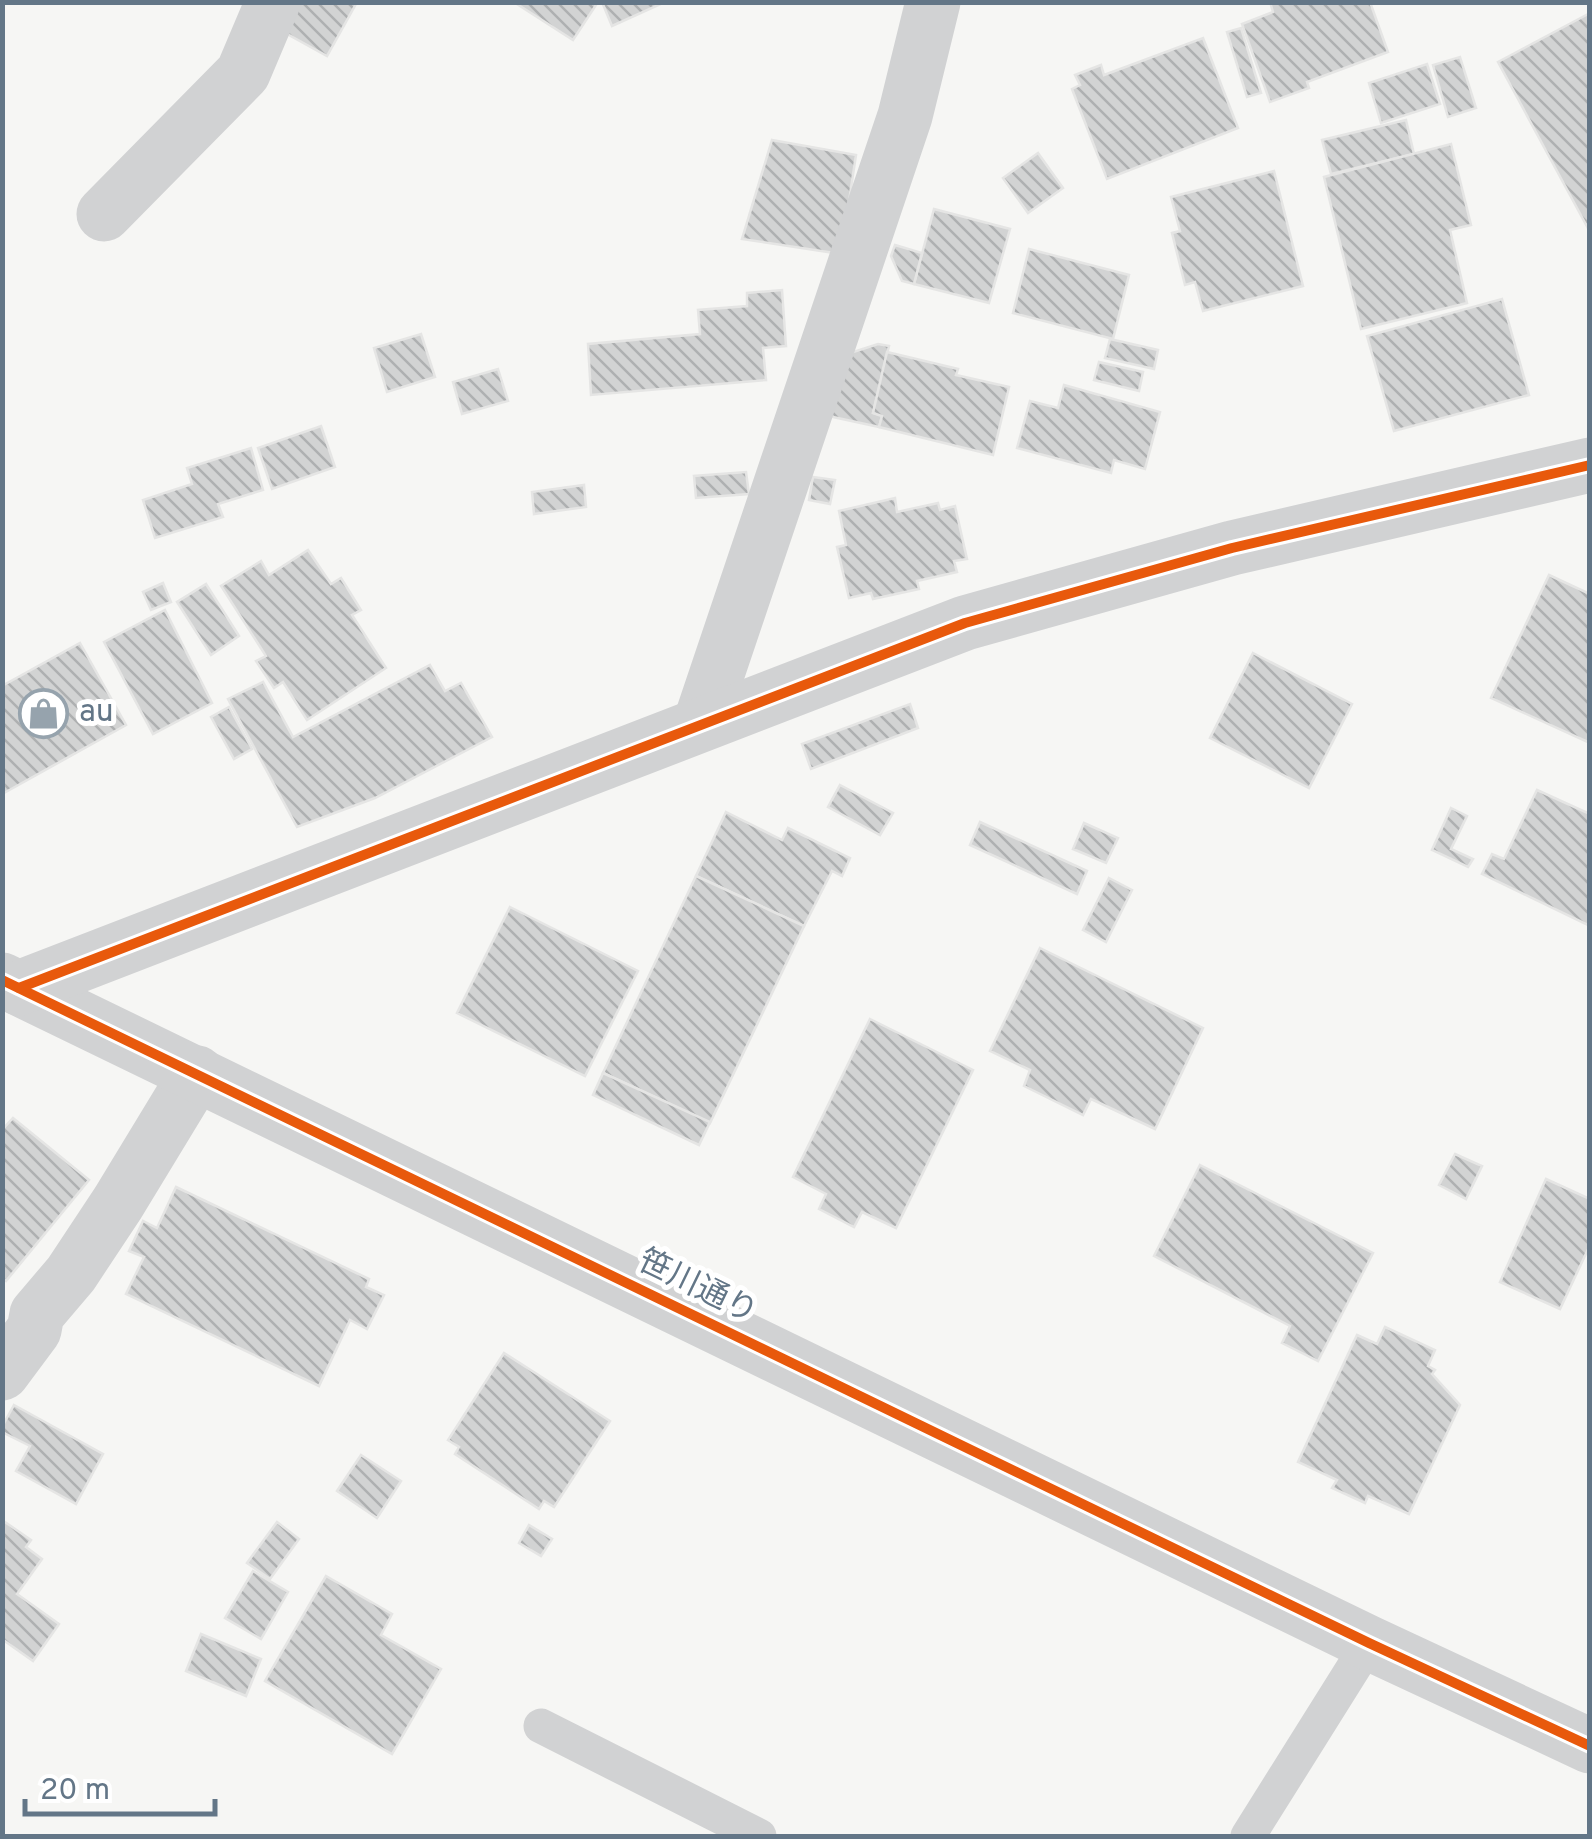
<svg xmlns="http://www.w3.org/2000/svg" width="1592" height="1839" viewBox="0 0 1592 1839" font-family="Overpass,'Noto Sans JP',sans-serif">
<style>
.building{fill:url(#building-back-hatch);stroke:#e5e5e4;stroke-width:2.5}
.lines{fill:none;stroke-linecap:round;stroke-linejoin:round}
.service{stroke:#d1d2d3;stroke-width:35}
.minor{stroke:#d1d2d3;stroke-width:55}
.tertiary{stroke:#d1d2d3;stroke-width:55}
.cycleway-casing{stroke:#fff;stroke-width:16}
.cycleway{stroke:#e8590c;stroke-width:10}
.labels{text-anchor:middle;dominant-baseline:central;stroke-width:10;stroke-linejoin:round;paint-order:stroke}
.poi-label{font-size:32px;fill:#637687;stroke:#fff;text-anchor:start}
.street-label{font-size:32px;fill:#637687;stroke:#fff}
</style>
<defs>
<pattern id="building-back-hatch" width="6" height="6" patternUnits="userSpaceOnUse" patternTransform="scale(2.5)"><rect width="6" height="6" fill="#d2d3d3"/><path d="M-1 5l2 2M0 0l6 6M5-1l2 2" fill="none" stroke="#aeb0b1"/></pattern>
</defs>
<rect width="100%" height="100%" fill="#f6f6f4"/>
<g class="building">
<polygon points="296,2 357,2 327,56 280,30"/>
<polygon points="518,2 593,2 596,5 573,40 517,4"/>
<polygon points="602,2 663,2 663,3 612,26"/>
<polygon points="1270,2 1370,2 1388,52 1307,82 1309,88 1270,102 1242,24 1273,12"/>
<polygon points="1590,13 1590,232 1498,62"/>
<polygon points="1241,28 1261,93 1247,97 1227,32"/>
<polygon points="1203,38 1238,128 1107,179 1072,89 1080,85 1075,75 1101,65 1104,75"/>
<polygon points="1460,57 1476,108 1448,117 1433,65"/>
<polygon points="1427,64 1440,104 1381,123 1369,83"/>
<polygon points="1406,120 1414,154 1331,174 1322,140"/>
<polygon points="772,140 856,155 841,254 742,239"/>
<polygon points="1451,144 1471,225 1450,230 1467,303 1361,329 1324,177"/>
<polygon points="1038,153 1063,188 1028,213 1003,178"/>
<polygon points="1274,171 1303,286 1203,311 1195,282 1185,285 1172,233 1180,231 1171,197"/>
<polygon points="934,209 1010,229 989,303 914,284"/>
<polygon points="895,245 922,253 914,284 902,281 891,256"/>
<polygon points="1029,249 1129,275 1113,339 1013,313"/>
<polygon points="782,290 786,346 763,348 766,380 591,395 588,344 700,334 698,310 747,306 747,293"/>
<polygon points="1502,299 1529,395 1394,431 1367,336"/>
<polygon points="421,334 435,377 387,392 374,348"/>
<polygon points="1110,339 1158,350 1154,369 1105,358"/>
<polygon points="878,344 889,346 873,413 882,416 879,427 824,415 847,354"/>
<polygon points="887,352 958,369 956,375 1009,387 993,455 879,427 882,416 873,413"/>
<polygon points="1099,362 1143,372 1139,391 1094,380"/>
<polygon points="498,369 508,401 462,414 453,382"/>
<polygon points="1064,385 1160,412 1145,469 1114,460 1111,473 1017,448 1030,401 1058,408"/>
<polygon points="321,426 335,467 272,489 258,448"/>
<polygon points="251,448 263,490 218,504 223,517 155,538 143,500 192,484 187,468"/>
<polygon points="746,472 749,494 696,498 694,476"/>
<polygon points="813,477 835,480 830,504 809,500"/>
<polygon points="584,485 586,507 534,514 532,492"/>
<polygon points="895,498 897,512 938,503 940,510 955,506 967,559 954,561 957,572 917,581 919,589 873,599 871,593 849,598 837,547 846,545 839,511"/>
<polygon points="308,550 331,584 341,578 361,610 352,615 386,668 307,720 283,682 274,688 256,661 266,656 221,586 261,561 269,575"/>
<polygon points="1549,575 1590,594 1590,743 1491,698"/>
<polygon points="163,583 171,602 151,610 143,592"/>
<polygon points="206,584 239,636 211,655 177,602"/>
<polygon points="165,610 212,703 153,734 104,642"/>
<polygon points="80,643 126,725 4,793 2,686"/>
<polygon points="1253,653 1352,704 1309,788 1210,738"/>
<polygon points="430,665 445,691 461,683 492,737 375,798 297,827 228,699 263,682 293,737"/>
<polygon points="910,704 918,728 811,769 802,744"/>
<polygon points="229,707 252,749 234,759 211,717"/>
<polygon points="840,785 893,813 880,835 828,807"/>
<polygon points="1537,790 1590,814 1590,926 1482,874 1492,854 1504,859"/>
<polygon points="1451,808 1467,816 1451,849 1473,859 1468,867 1432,850"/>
<polygon points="726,812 782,840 788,828 850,858 842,876 832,871 804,926 696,876"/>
<polygon points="980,822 1087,871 1077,894 970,845"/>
<polygon points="1084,823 1118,838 1106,863 1073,849"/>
<polygon points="696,876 804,926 710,1123 603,1073"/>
<polygon points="1109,878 1132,890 1106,942 1083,930"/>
<polygon points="510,907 638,971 585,1076 457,1013"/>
<polygon points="1040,948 1203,1028 1155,1129 1091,1099 1083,1115 1024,1086 1030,1070 990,1051"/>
<polygon points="870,1019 973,1070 896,1228 862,1212 854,1227 819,1209 826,1194 793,1177"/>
<polygon points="603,1073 710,1122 699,1145 593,1095"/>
<polygon points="13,1118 89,1180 6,1281 2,1278 2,1130"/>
<polygon points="1455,1154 1482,1166 1466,1199 1439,1185"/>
<polygon points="1200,1165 1373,1253 1318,1361 1282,1343 1290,1326 1154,1256"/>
<polygon points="1546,1179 1590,1199 1590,1245 1560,1309 1500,1282"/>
<polygon points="176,1187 369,1279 366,1287 384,1295 367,1329 350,1320 319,1386 126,1294 144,1257 129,1251 143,1221 157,1228"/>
<polygon points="1385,1327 1435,1350 1428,1366 1435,1370 1432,1374 1460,1405 1409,1514 1368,1496 1365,1503 1332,1488 1337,1480 1298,1462 1357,1335 1377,1344"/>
<polygon points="504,1353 610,1421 554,1507 544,1501 539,1509 455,1454 459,1447 448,1440"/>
<polygon points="14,1405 103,1454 76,1504 16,1471 30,1446 2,1432 2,1427"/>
<polygon points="361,1455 401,1481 377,1518 337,1491"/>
<polygon points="2,1520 31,1540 26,1547 42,1559 17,1594 59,1624 33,1661 2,1639"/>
<polygon points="277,1522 299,1539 270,1579 247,1563"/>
<polygon points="529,1525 552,1539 541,1556 519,1543"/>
<polygon points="253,1571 288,1592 261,1639 225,1618"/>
<polygon points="326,1576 392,1614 381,1635 441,1669 392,1754 265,1681"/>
<polygon points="201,1634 261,1659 246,1696 186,1671"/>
</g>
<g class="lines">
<g class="service">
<polyline points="541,1726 759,1836"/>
<polyline points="1248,1836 1369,1643"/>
</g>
<g class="minor">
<polyline points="104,214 243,73 273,2"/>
<polyline points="700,724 905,116 933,2"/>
<polyline points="2,1373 34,1330 37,1314 71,1274 118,1203 197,1073"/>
</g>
<g class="tertiary">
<polyline points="2,980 1369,1643 1590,1746"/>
<polyline points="19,988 965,623 1232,548 1590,465"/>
</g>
<defs>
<g id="cycleway">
<polyline points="2,980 1369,1643 1590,1746"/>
<polyline points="19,988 965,623 1232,548 1590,465"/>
</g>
</defs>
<use href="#cycleway" class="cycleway-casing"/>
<use href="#cycleway" class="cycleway"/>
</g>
<defs>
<symbol id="shop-ring" viewBox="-11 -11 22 22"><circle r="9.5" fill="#fff" stroke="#96a3ad" stroke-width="1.5"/><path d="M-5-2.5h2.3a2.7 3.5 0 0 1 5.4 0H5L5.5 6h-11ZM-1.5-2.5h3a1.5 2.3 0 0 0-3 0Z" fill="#96a3ad"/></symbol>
</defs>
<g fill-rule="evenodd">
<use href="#shop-ring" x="16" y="686" width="55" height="55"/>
</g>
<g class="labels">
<g class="poi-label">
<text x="79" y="713">au</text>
</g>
<g class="street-label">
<text transform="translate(697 1288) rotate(26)">笹川通り</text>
</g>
</g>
<rect width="1592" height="1839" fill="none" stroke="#637687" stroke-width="10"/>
<path d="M25 1799v15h190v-15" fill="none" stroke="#637687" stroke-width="5"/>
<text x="40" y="1799" font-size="30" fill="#637687" stroke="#ffffff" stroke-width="8" paint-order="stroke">20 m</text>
</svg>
